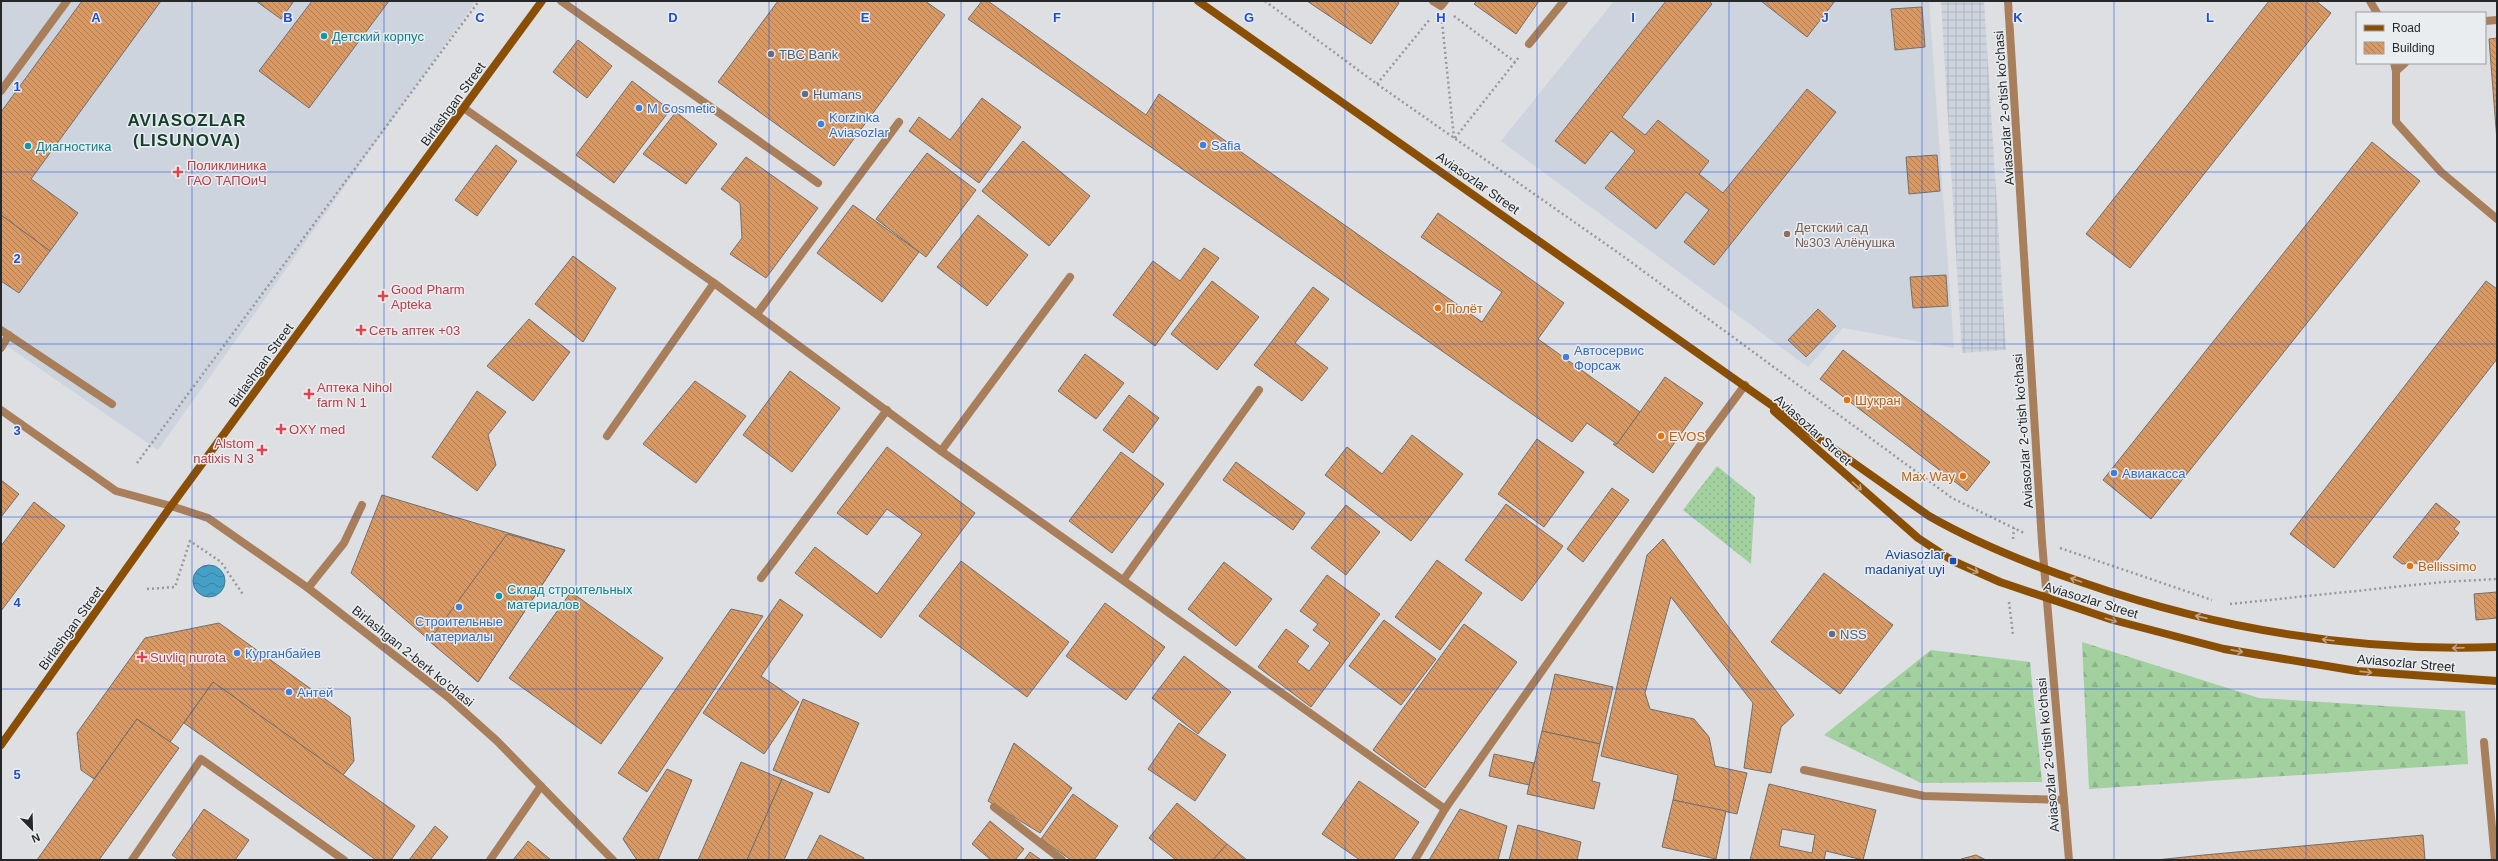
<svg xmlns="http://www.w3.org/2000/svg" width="2498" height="861" viewBox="0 0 2498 861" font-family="Helvetica,sans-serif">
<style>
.built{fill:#cdd4de}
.industrial{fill:url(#industrial-grid)}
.grass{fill:url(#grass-dots)}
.forest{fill:url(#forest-firs)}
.water{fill:url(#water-waves);stroke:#3c7c97}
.building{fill:url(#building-back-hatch);stroke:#726f6c;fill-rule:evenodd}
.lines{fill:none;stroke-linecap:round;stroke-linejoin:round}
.path{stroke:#97989b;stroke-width:2.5;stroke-dasharray:2 3;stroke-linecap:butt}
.service{stroke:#a97e5a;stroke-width:8}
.pedestrian{stroke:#a97e5a;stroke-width:8}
.minor{stroke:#a97e5a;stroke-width:8}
.tertiary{stroke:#a97e5a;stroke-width:8}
.secondary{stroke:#8b4e05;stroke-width:8}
.oneway{stroke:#bfa586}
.grid{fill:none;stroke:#1d4ed8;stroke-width:1;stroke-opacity:0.55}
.culture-dot{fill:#0f9aa8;stroke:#eaedf0;stroke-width:1.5}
.service-dot{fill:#5c6f8a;stroke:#eaedf0;stroke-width:1.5}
.shop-dot{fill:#3f7fe0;stroke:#eaedf0;stroke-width:1.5}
.health-dot{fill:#e0444e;stroke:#eaedf0;stroke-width:1.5}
.education-dot{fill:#8d6e63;stroke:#eaedf0;stroke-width:1.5}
.food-dot{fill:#e8710a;stroke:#eaedf0;stroke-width:1.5}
.transit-dot{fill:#1a4fb4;stroke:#eaedf0;stroke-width:1.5}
.labels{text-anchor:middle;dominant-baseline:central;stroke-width:3;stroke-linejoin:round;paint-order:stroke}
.culture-label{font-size:13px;fill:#0d838f;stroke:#eaedf0;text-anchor:start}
.service-label{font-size:13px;fill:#4e5e75;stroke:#eaedf0;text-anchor:start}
.street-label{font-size:13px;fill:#262728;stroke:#eaedf0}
.shop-label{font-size:13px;fill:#366cbe;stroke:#eaedf0;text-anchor:start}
.health-label{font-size:13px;fill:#be3a42;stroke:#eaedf0;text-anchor:start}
.education-label{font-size:13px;fill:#785e54;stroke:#eaedf0;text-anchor:start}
.food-label{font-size:13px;fill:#c56008;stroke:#eaedf0;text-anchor:start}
.transit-label{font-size:13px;fill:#164399;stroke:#eaedf0;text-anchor:end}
.district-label{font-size:17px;font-weight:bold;letter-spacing:1px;fill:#133e29;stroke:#eaedf0}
.grid-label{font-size:13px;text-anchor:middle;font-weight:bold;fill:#1d4ed8;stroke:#eaedf0;stroke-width:3;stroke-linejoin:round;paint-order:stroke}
</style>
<defs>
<pattern id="industrial-grid" width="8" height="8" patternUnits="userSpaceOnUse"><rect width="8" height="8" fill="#cdd4de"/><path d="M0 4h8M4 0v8" fill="none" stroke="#b0b6be"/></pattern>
<pattern id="grass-dots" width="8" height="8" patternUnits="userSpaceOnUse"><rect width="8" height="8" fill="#a3d09f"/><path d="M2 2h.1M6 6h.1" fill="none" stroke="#8cb389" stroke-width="1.8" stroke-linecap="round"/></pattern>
<pattern id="forest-firs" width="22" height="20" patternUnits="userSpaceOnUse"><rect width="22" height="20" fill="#a3d09f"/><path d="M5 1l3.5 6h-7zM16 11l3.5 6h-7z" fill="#8cb389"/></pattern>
<pattern id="water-waves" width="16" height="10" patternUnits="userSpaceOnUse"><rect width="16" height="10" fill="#45a0c7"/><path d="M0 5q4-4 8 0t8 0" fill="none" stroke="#3982a2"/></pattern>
<pattern id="building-back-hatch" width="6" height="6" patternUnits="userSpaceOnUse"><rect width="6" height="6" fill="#d99965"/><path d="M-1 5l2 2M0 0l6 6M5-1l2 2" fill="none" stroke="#b07d53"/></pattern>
</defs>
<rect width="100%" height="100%" fill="#dddfe3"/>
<g class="built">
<polygon points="1,1 476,1 158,450 1,342"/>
<polygon points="1614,1 1929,1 1954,348 1843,328 1808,367 1501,141"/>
</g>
<polygon class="industrial" points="1941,1 1984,1 2006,350 1962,353"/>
<polygon class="grass" points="1717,466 1755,497 1751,564 1683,510"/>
<g class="forest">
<polygon points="2082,642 2259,698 2465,711 2468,764 2089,789"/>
<polygon points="1931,650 2030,662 2042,782 1921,783 1824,735"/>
</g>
<circle class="water" cx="209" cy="581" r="16"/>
<g class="building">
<polygon points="82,1 161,1 31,179 78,213 50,251 1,215 1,112"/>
<polygon points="256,1 294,1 281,19"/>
<polygon points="312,1 389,1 309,108 259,71"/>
<polygon points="778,1 925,1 945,15 834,166 718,82"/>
<polygon points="982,1 988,1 1146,115 1159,94 1482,322 1502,292 1421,237 1438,213 1564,303 1538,339 1640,412 1617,444 1587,423 1572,442 968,19"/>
<polygon points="1307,1 1396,1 1399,3 1371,44"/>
<polygon points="1477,1 1539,1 1516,34 1474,4"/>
<polygon points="1666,1 1709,1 1712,4 1622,117 1645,135 1658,120 1709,161 1699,174 1723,193 1807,89 1836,112 1714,265 1684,242 1709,210 1686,192 1656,229 1605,188 1635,151 1611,131 1585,164 1555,141"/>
<polygon points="1761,1 1835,1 1807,37"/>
<polygon points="2269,1 2316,1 2331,13 2130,268 2086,234"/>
<polygon points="1922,7 1925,47 1895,50 1891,9"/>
<polygon points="2497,38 2497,141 2489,39"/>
<polygon points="578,40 612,66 587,98 553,72"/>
<polygon points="632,81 670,110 614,183 576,155"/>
<polygon points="982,98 1021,127 979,183 909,131 919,117 950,140"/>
<polygon points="676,112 717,144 686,184 643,154"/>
<polygon points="1023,141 1090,196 1049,246 982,191"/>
<polygon points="2372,142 2420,181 2151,519 2103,480"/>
<polygon points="496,145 517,161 477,216 455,200"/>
<polygon points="927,153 976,190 926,257 876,219"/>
<polygon points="1937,155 1940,191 1909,194 1906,157"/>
<polygon points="746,157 818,208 766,278 730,254 742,238 740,203 721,189"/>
<polygon points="853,205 919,252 882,302 817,253"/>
<polygon points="1,215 50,251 19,293 1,281"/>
<polygon points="978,215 1028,255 987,306 937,267"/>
<polygon points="1204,248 1219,258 1155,346 1113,315 1153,261 1180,281"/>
<polygon points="573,256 616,288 583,342 535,304"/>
<polygon points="1946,275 1948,306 1913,308 1910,277"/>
<polygon points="1212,281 1259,317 1217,370 1171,334"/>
<polygon points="2486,281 2497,289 2497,359 2334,568 2290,534"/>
<polygon points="1313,287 1329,299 1295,343 1328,368 1302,401 1254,365"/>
<polygon points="1818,309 1836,326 1806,357 1788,340"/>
<polygon points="529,319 570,352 533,401 487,366"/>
<polygon points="1843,350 1990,462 1967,491 1820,379"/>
<polygon points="1085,354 1124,383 1096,419 1058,391"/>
<polygon points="790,371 840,408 792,472 743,435"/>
<polygon points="1665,377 1703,403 1653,473 1613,444 1617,444"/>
<polygon points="695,381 746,416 696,483 643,444"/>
<polygon points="477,391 506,412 488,435 496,465 477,491 432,457"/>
<polygon points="1129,395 1159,418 1133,453 1103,430"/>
<polygon points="1412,435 1463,474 1411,541 1325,475 1347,447 1382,474"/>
<polygon points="1537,439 1584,472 1544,527 1498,494"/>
<polygon points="887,447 975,513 881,638 795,573 815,547 877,594 922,534 887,509 867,535 837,513"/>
<polygon points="1121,452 1164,484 1112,553 1069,521"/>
<polygon points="1236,462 1305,513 1293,530 1223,480"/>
<polygon points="1,480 19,494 1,517"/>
<polygon points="1612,488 1629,500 1583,562 1567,549"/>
<polygon points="382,495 565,550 478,682 351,573"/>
<polygon points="34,502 65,526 1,611 1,546"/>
<polygon points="2436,503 2460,522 2454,529 2459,533 2437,561 2423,568 2416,563 2402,564 2393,557"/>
<polygon points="1506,504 1563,546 1522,601 1465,560"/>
<polygon points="1346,505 1380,532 1346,575 1311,548"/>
<polygon points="507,534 565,550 478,682 429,641"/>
<polygon points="1663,539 1794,715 1781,727 1771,773 1744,768 1753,703 1671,597 1645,693 1650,709 1694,719 1709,737 1715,766 1747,773 1737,814 1673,800 1678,775 1601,756 1647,555"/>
<polygon points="1437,560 1482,593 1440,650 1395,617"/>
<polygon points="961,561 1069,642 1027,697 919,616"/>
<polygon points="1224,562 1272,599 1236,646 1188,609"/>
<polygon points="1824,573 1893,625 1840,694 1771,642"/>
<polygon points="1327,575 1380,614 1311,707 1258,667 1286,629 1309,646 1297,662 1309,671 1330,643 1313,630 1318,624 1300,611"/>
<polygon points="571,592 663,658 601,744 509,678"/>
<polygon points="2497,592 2497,618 2476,620 2474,594"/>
<polygon points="780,599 803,615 761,676 799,702 764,754 703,713"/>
<polygon points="1105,603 1165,647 1126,700 1066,656"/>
<polygon points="731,609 763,616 647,792 618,773"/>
<polygon points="1384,620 1436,659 1401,705 1349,666"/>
<polygon points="219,623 350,717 354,761 343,775 213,682 170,742 137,719 94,779 81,770 77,733 145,638"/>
<polygon points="1464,624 1517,662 1425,788 1373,750"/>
<polygon points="1184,656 1231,692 1198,734 1152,698"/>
<polygon points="1555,674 1613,687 1600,744 1542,731"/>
<polygon points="213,682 415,826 391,860 376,860 184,723"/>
<polygon points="803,699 859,723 829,793 773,770"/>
<polygon points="137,719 179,748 99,860 37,860"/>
<polygon points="1179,723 1226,755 1195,801 1148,769"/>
<polygon points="1542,731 1600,744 1592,781 1600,783 1594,809 1527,794"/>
<polygon points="1014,743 1072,788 1040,833 988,801"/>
<polygon points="1494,754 1534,763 1529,785 1489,776"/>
<polygon points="741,762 782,779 747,860 698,860"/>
<polygon points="667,769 692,780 658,860 637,860 623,839"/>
<polygon points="782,779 813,793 784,860 747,860"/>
<polygon points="1359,781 1419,822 1393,860 1360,860 1322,834"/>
<path d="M1769,784L1876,810L1863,860L1826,851L1824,860H1750ZM1782,829L1815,835L1812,853L1779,846Z"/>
<polygon points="1073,794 1118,826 1094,860 1071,860 1041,839"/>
<polygon points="1673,800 1726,811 1716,859 1662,847"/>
<polygon points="1177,803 1227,844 1213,860 1176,860 1149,838"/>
<polygon points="204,809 249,840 235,860 179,860 172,855"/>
<polygon points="1460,809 1507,826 1498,860 1429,860"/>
<polygon points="990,821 1024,849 1015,860 991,860 972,844"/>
<polygon points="1518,825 1581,842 1577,860 1509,860"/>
<polygon points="435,826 448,837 430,860 409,860"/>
<polygon points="820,835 864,858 863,860 807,860"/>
<polygon points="2423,835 2425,860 2156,860 2204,855"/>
<polygon points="528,841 551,860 513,860"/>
<polygon points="1227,844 1247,860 1213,860"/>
<polygon points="1030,852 1041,860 1024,860"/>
<polygon points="1976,855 1986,860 1960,860 1961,859"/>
</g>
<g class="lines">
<g class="path">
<polyline points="1265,1 1377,84 1620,254 1952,498 2024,533"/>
<polyline points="1454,16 1515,62"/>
<polyline points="1442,22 1454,138"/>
<polyline points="1377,84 1430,19"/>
<polyline points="1455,138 1519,57"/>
<polyline points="137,463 479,1"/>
<polyline points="2013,539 2014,528"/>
<polyline points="2060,548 2212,600"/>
<polyline points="147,589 175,587 190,541 221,562 244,596"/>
<polyline points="2009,602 2013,635"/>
<polyline points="2230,604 2443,582 2497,579"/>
</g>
<g class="service">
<polyline points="561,1 818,183"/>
<polyline points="1433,1 1441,6 1445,1"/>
<polyline points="1529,44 1564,1"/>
<polyline points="1,91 67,1"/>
<polyline points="1,330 112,404"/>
<polyline points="1,348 9,335"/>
<polyline points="308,588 344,543 362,505"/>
<polyline points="1804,770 1924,796 2064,800"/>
<polyline points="132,860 201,759 344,860"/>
</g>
<polyline class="pedestrian" points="2484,742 2495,860"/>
<g class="minor">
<polyline points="2008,1 2042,542 2069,860"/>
<polyline points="2370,1 2377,13"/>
<polyline points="2485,21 2497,20"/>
<polyline points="2394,63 2396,71 2405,63"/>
<polyline points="2396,71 2396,122 2441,172 2497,219"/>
<polyline points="465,109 714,283 941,451 1445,809"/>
<polyline points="757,314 899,122"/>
<polyline points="1,410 116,491 171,506"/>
<polyline points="607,436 714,283"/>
<polyline points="941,451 1070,277"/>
<polyline points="761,578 887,410"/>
<polyline points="1124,579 1259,390"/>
<polyline points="994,807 1062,860"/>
<polyline points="490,860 541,786"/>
<polyline points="1415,860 1445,809 1702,443 1745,385"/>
</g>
<polyline class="tertiary" points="171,506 208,518 308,588 448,697 497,741 613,860"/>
<g class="secondary">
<path d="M1198,1L1929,516C1978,544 2031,565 2084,583C2217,629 2356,652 2497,647"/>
<polyline points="1774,411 1918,538 1953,561 2000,582 2113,620 2224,649 2357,671 2497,681"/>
<polyline points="1,745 171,506 542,1"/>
</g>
</g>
<defs><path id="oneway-shaft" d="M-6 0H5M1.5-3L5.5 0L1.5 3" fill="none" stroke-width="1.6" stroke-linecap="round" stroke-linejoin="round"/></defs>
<g class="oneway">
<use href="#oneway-shaft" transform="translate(1857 486) rotate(42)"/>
<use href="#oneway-shaft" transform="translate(1973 570) rotate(26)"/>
<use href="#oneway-shaft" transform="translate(2076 580) rotate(-161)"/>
<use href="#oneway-shaft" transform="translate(2201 617) rotate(-167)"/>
<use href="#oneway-shaft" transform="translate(2111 620) rotate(17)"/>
<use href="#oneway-shaft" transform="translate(2328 640) rotate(-173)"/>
<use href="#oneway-shaft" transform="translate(2458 648) rotate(178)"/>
<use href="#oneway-shaft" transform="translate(2237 651) rotate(11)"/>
<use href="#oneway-shaft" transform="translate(2366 672) rotate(6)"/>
</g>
<path class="grid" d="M192,1V860M384,1V860M576,1V860M769,1V860M961,1V860M1153,1V860M1345,1V860M1537,1V860M1729,1V860M1922,1V860M2114,1V860M2306,1V860M1,172H2497M1,344H2497M1,517H2497M1,689H2497"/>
<g class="culture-dot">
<circle cx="324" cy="36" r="4"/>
<circle cx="28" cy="146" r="4"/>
<circle cx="499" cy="596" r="4"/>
</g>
<g class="service-dot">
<circle cx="771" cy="54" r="4"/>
<circle cx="805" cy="94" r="4"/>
<circle cx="1832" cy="634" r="4"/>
</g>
<g class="shop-dot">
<circle cx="639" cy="108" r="4"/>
<circle cx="821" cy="124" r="4"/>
<circle cx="1203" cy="145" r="4"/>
<circle cx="1566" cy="357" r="4"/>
<circle cx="2114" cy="473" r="4"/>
<circle cx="459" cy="607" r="4"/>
<circle cx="237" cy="653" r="4"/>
<circle cx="289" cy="692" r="4"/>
</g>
<g class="health-dot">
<path d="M176 166h4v4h4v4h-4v4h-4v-4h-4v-4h4z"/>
<path d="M381 290h4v4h4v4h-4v4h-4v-4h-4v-4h4z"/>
<path d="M359 324h4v4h4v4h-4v4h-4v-4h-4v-4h4z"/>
<path d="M307 388h4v4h4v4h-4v4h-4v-4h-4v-4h4z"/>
<path d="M279 423h4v4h4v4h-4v4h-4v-4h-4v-4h4z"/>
<path d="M260 444h4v4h4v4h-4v4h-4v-4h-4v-4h4z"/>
<path d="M140 651h4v4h4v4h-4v4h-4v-4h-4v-4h4z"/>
</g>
<circle class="education-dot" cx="1787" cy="234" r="4"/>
<g class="food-dot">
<circle cx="1438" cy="308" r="4"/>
<circle cx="1847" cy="400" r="4"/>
<circle cx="1661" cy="436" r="4"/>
<circle cx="1963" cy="476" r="4"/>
<circle cx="2410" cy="566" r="4"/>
</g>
<rect class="transit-dot" x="1949" y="557" width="8" height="8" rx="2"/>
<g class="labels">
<g class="culture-label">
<text x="332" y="36">Детский корпус</text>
<text x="36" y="146">Диагностика</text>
<text x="507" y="589">Склад строительных<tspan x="507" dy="15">материалов</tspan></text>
</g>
<g class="service-label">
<text x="779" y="54">TBC Bank</text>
<text x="813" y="94">Humans</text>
<text x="1840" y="634">NSS</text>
</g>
<g class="street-label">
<text transform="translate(453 104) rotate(-54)">Birlashgan Street</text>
<text transform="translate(2004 108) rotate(-94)">Aviasozlar 2-o'tish ko'chasi</text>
<text transform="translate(1478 183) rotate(35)">Aviasozlar Street</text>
<text transform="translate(261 365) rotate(-54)">Birlashgan Street</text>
<text transform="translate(1813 430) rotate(42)">Aviasozlar Street</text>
<text transform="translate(2023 431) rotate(-94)">Aviasozlar 2-o'tish ko'chasi</text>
<text transform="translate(2091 600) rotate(17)">Aviasozlar Street</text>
<text transform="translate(71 628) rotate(-54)">Birlashgan Street</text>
<text transform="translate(413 656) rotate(39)">Birlashgan 2-berk ko'chasi</text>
<text transform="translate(2406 663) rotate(5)">Aviasozlar Street</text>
<text transform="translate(2048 755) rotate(-95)">Aviasozlar 2-o'tish ko'chasi</text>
</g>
<g class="shop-label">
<text x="647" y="108">M Cosmetic</text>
<text x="829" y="117">Korzinka<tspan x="829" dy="15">Aviasozlar</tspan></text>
<text x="1211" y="145">Safia</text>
<text x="1574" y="350">Автосервис<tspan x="1574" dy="15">Форсаж</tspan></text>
<text x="2122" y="473">Авиакасса</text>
<text x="459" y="621" text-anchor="middle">Строительные<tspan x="459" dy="15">материалы</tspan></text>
<text x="245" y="653">Курганбайев</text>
<text x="297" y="692">Антей</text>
</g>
<g class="health-label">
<text x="187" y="165">Поликлиника<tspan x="187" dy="15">ГАО ТАПОиЧ</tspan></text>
<text x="391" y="289">Good Pharm<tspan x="391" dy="15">Apteka</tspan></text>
<text x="369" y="330">Сеть аптек +03</text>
<text x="317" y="387">Аптека Nihol<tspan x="317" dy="15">farm N 1</tspan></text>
<text x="289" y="429">OXY med</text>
<text x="254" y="443" text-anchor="end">Alstom<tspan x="254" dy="15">natixis N 3</tspan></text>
<text x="150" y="657">Suvliq nurota</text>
</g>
<g class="education-label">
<text x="1795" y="227">Детский сад<tspan x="1795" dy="15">№303 Алёнушка</tspan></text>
</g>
<g class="food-label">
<text x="1446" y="308">Полёт</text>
<text x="1855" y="400">Шукран</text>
<text x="1669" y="436">EVOS</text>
<text x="1955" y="476" text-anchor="end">Max Way</text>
<text x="2418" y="566">Bellissimo</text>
</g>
<g class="transit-label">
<text x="1945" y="554">Aviasozlar<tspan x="1945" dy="15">madaniyat uyi</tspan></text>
</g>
<g class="district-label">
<text x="187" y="120">AVIASOZLAR<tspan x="187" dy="20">(LISUNOVA)</tspan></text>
</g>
</g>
<g class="grid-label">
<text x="96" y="22">A</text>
<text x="288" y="22">B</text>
<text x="480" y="22">C</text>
<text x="673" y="22">D</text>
<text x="865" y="22">E</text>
<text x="1057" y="22">F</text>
<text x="1249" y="22">G</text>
<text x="1441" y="22">H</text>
<text x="1633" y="22">I</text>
<text x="1825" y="22">J</text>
<text x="2018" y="22">K</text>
<text x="2210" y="22">L</text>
<text x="17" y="91">1</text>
<text x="17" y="263">2</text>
<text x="17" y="435">3</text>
<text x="17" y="607">4</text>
<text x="17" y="779">5</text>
</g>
<rect width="2498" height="861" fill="none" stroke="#262728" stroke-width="4"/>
<rect x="2356" y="12" width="130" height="52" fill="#eaedf0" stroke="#9c9ea0"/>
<rect x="2364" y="25" width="20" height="6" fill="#8b4e05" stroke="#9c9ea0"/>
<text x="2392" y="32" font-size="12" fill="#262728">Road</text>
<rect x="2364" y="42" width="20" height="12" fill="url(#building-back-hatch)" stroke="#9c9ea0"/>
<text x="2392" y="52" font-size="12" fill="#262728">Building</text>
<g transform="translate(32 829) rotate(157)" stroke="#eaedf0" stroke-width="3" paint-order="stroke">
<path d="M0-3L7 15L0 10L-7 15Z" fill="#262728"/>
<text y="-6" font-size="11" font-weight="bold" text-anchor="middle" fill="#262728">N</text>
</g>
</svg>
